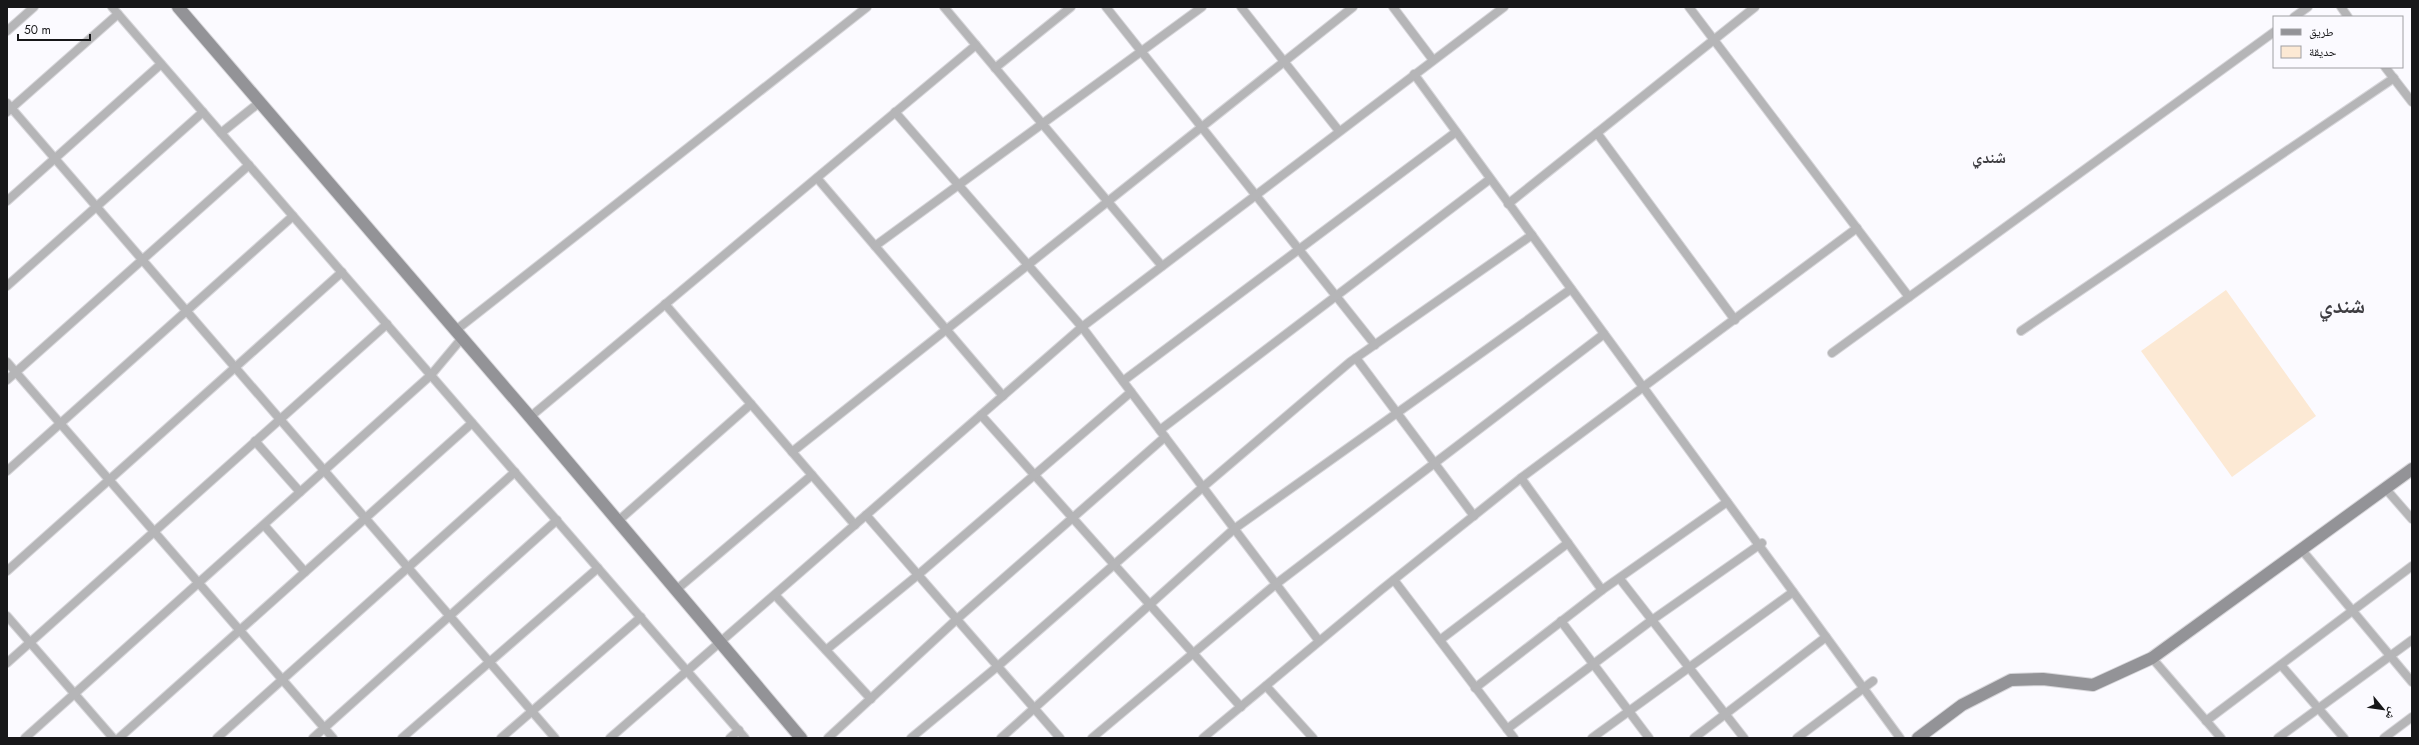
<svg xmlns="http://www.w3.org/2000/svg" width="2419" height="745" viewBox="0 0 2419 745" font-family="Jost,'Noto Naskh Arabic',sans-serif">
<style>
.green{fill:#fce9d4}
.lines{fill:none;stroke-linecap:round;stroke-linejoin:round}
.street-casing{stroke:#d7d6da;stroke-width:10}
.secondary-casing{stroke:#d7d6da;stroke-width:14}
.street{stroke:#b5b5b7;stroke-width:8}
.secondary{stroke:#939397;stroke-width:12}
.labels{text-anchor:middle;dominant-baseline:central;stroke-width:3.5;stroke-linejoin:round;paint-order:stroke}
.quarter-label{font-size:16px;font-weight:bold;fill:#3d3c41;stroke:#fbfaff}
.town-label{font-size:22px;font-weight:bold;fill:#3d3c41;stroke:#fbfaff}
</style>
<rect width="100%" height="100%" fill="#fbfaff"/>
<polygon class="green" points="2226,290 2316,416 2232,477 2141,351"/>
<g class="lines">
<defs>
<g id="street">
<polyline points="112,7 745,738"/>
<polyline points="944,7 1162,266"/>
<polyline points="1106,7 1375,345"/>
<polyline points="1241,7 1339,131"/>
<polyline points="1393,7 1433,60"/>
<polyline points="1689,7 1909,297"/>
<polyline points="2341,7 2348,17"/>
<polyline points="2294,17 2308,7"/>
<polyline points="7,31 34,7"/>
<polyline points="2385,67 2412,102"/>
<polyline points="995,68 1071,7"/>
<polyline points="1414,74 1900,738"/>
<polyline points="7,103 555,738"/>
<polyline points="7,112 118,14"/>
<polyline points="895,112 1082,327 1319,641"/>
<polyline points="221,133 260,102"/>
<polyline points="1597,133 1735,320"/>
<polyline points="817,178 1003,396"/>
<polyline points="7,201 161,64"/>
<polyline points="1508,204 1755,7"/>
<polyline points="875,246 1202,7"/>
<polyline points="7,286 203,112"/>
<polyline points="665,304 855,525"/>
<polyline points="456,330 867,7"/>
<polyline points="2021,331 2394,78"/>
<polyline points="1832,353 2274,32"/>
<polyline points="1356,358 1474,516"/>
<polyline points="7,362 333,738"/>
<polyline points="7,380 249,165"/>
<polyline points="1123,381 1456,132"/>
<polyline points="981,415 1241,707"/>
<polyline points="530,417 976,45"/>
<polyline points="1160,430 1490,179"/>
<polyline points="255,441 300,492"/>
<polyline points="792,452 1353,7"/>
<polyline points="7,471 293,216"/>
<polyline points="1521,478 1602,590"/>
<polyline points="2385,488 2412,519"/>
<polyline points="866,515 1060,738"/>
<polyline points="618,521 751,404"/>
<polyline points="264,525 305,572"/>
<polyline points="2301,549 2412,682"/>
<polyline points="7,571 342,272"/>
<polyline points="1620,579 1744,738"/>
<polyline points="1394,580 1514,738"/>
<polyline points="676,590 812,475"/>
<polyline points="775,595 871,699"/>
<polyline points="7,616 113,738"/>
<polyline points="1561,621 1649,738"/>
<polyline points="1440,640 1568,543"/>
<polyline points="826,650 919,574 1131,392"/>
<polyline points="2152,658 2221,738"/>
<polyline points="7,663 387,324"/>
<polyline points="2281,665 2344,738"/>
<polyline points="1266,686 1313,738"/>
<polyline points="1475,688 1602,590 1727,502"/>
<polyline points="2206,721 2412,566"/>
<polyline points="1507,729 1652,620 1762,543"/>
<polyline points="25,738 431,375 462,338"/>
<polyline points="119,738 472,423"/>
<polyline points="217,738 515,472"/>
<polyline points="313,738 557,520"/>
<polyline points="402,738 598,568"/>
<polyline points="501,738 641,617"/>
<polyline points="610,738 1082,327 1504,7"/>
<polyline points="730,738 739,730"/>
<polyline points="828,738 957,619 1165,437"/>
<polyline points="911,738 998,666 1203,487 1350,362 1532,235"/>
<polyline points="1001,738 1234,529 1571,289"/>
<polyline points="1092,738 1276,584 1604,334"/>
<polyline points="1203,738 1381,590 1521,478 1857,228"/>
<polyline points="1592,738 1793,592"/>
<polyline points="1694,738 1826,637"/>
<polyline points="1797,738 1873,681"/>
<polyline points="2278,738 2412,640"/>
<polyline points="2384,738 2412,717"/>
</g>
<g id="secondary">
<polyline points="178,7 530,417 801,738"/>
<polyline points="1918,738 1962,705 2011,680 2043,679 2093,685 2152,658 2412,469"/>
</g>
</defs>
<use href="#street" class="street-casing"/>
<use href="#secondary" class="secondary-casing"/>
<use href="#street" class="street"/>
<use href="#secondary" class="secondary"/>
</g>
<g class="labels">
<g class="quarter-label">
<text x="1989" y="157">شندي</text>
</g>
<g class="town-label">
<text x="2342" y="305">شندي</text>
</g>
</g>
<rect width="2419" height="745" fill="none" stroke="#171719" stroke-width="16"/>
<rect x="2273" y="16" width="130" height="52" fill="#fbfaff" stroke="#a09fa3"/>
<rect x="2281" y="29" width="20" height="6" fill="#939397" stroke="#a09fa3"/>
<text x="2309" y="36" font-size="12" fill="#171719">طريق</text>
<rect x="2281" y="46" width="20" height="12" fill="#fce9d4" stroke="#a09fa3"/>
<text x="2309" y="56" font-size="12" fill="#171719">حديقة</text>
<g transform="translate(2383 709) rotate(119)" stroke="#fbfaff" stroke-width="3" paint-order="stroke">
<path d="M0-3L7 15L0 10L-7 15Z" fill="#171719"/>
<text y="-6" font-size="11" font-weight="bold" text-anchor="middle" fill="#171719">ش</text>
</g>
<path d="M18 34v6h72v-6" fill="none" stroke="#171719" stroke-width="2"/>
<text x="24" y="34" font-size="12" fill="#171719" stroke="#fbfaff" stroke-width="3" paint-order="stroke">50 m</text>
</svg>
